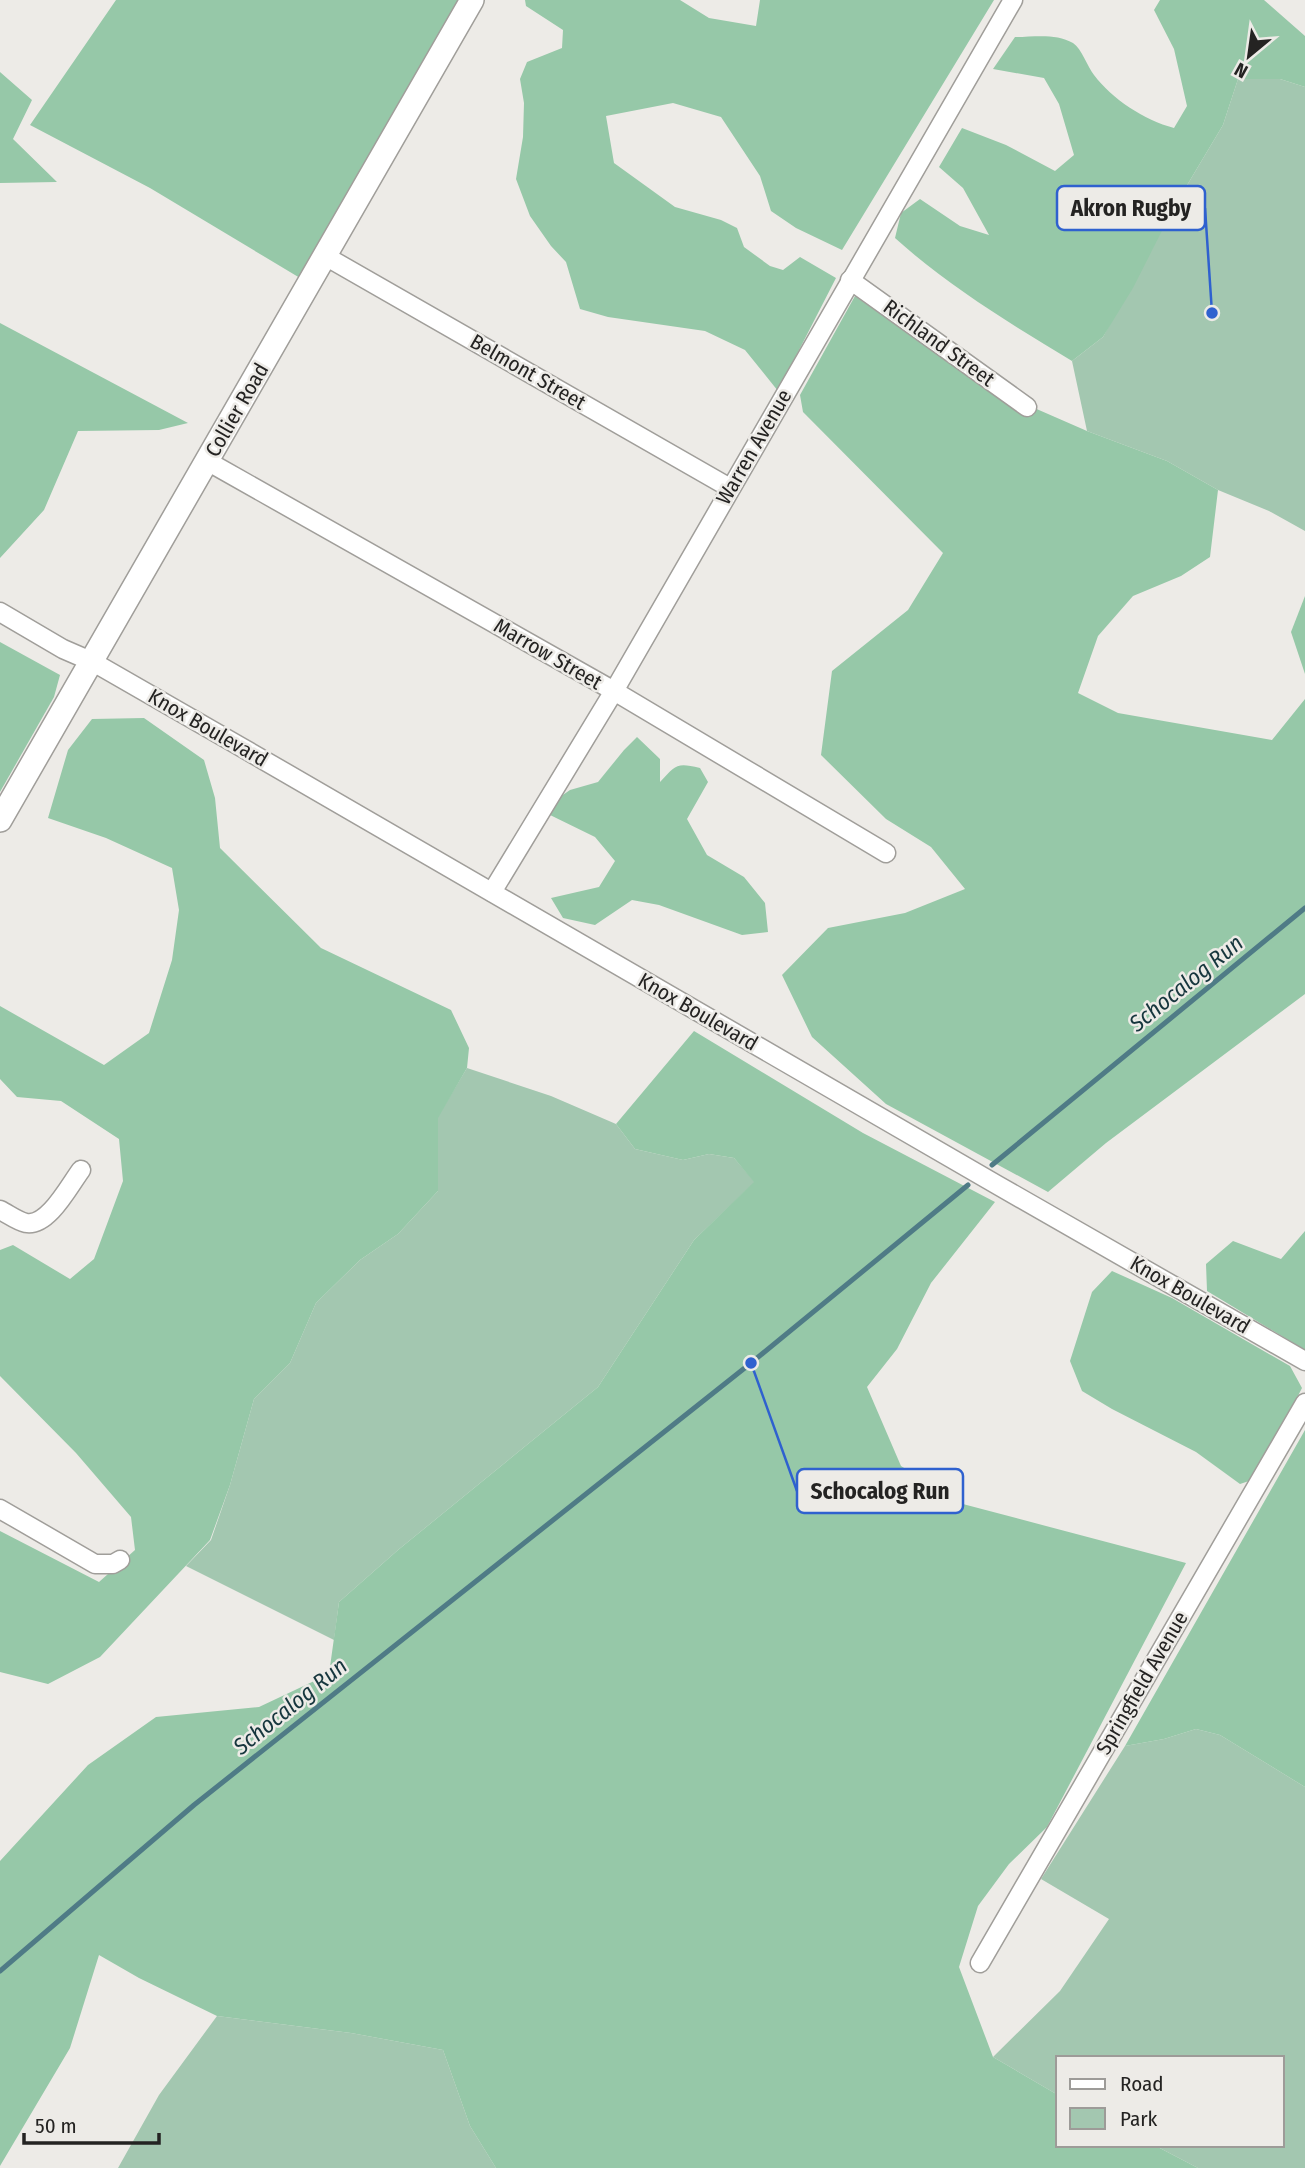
<svg xmlns="http://www.w3.org/2000/svg" width="1305" height="2168" viewBox="0 0 1305 2168" font-family="'Fira Sans Condensed',sans-serif">
<style>
.green{fill:#a3c7b0}
.forest{fill:#96c8a8}
.lines{fill:none;stroke-linecap:round;stroke-linejoin:round}
.stream{stroke:#4f7b86;stroke-width:5}
.minor-casing{stroke:#a09e9a;stroke-width:21}
.tertiary-casing{stroke:#a09e9a;stroke-width:26}
.minor{stroke:#fff;stroke-width:18}
.tertiary{stroke:#fff;stroke-width:23}
.labels{text-anchor:middle;dominant-baseline:central;stroke-width:5;stroke-linejoin:round;paint-order:stroke}
.street-label{font-size:21px;fill:#242322;stroke:#edebe7}
.water-label{font-size:23px;font-style:italic;fill:#16363d;stroke:#edebe7}
.leader{fill:none;stroke:#2f61cf;stroke-width:2.5}
.callout-dot{fill:#2f61cf;stroke:#edebe7;stroke-width:2.5}
.callout{fill:#edebe7;stroke:#2f61cf;stroke-width:2.5}
.callout-label{font-size:23px;text-anchor:middle;font-weight:bold;fill:#242322}
</style>
<rect width="100%" height="100%" fill="#edebe7"/>
<g class="green">
<polygon points="1238,79 1280,79 1305,87 1305,531 1269,511 1218,490 1167,461 1087,431 1072,361 1103,337 1174,207 1223,125"/>
<polygon points="467,1068 551,1096 616,1124 635,1149 683,1160 709,1154 734,1158 755,1182 694,1240 598,1387 398,1550 339,1602 334,1640 186,1566 211,1540 230,1485 254,1399 290,1363 316,1303 360,1260 398,1234 438,1191 437,1118"/>
<polygon points="1196,1729 1220,1735 1305,1787 1305,2168 1198,2168 1154,2145 1282,2145 1282,2058 1058,2058 1058,2095 993,2057 1060,1991 1109,1919 1041,1879 1125,1746 1164,1739"/>
<polygon points="217,2016 351,2033 443,2050 470,2126 496,2168 118,2168 159,2095"/>
</g>
<g class="forest">
<polygon points="116,0 459,0 300,278 150,188 30,125"/>
<polygon points="525,0 680,0 709,18 756,26 760,0 994,0 842,250 796,228 771,211 760,176 721,117 673,103 606,116 614,163 675,207 721,220 737,228 744,247 770,266 783,270 800,257 836,278 778,391 745,350 705,331 608,317 580,309 566,262 551,246 530,216 516,179 523,137 524,103 520,79 527,62 562,48 563,30 526,6"/>
<path d="M1160,0H1264L1305,36V87L1280,79H1238L1223,125L1174,207L1133,288L1103,337L1072,361C1011,324 948,286 895,238L901,213L920,199L960,226L989,235L963,188L939,167L962,128L1006,145L1055,171L1074,155L1059,104L1044,78L993,69L1015,37C1034,37 1056,33 1073,43C1082,49 1087,66 1094,75C1112,99 1144,120 1174,128L1187,106L1174,49L1154,10Z"/>
<polygon points="0,72 32,100 13,139 57,182 0,183"/>
<polygon points="855,296 979,384 1087,431 1167,461 1218,490 1210,557 1181,576 1133,596 1098,636 1078,693 1118,713 1272,740 1305,699 1305,994 1106,1143 1048,1192 886,1104 812,1037 782,975 828,928 905,913 965,889 931,847 886,819 821,755 832,671 908,610 943,553 803,412 800,395"/>
<polygon points="0,323 188,423 159,430 78,431 44,510 0,558"/>
<polygon points="1305,596 1305,674 1291,632"/>
<polygon points="0,642 60,675 54,697 0,792"/>
<polygon points="144,718 204,760 215,798 220,848 321,948 451,1010 469,1048 467,1068 438,1118 438,1191 398,1234 360,1260 316,1303 290,1363 254,1399 230,1485 210,1540 100,1657 48,1684 0,1672 0,1531 99,1582 135,1550 131,1517 76,1453 0,1376 0,1250 13,1245 70,1279 94,1259 123,1181 119,1139 61,1101 17,1097 0,1079 0,1006 104,1065 149,1033 172,960 179,910 172,868 106,838 48,818 68,750 92,719"/>
<path d="M637,737L660,759V782C676,765 676,762 700,768L708,782L687,819L707,855L744,877L765,903L768,932L742,935L659,905L632,900L595,925L563,918L551,898L599,887L615,861L595,837L548,814L557,799L570,790L598,782L624,750Z"/>
<polygon points="694,1031 863,1133 995,1202 931,1283 897,1349 867,1387 901,1466 959,1503 1186,1563 1047,1827 1009,1864 978,1906 959,1967 993,2057 1058,2095 1058,2145 1154,2145 1198,2168 496,2168 470,2126 443,2050 351,2033 217,2016 139,1978 99,1955 70,2048 0,2166 0,1861 88,1765 156,1717 259,1707 329,1674 339,1602 398,1550 598,1387 694,1240 754,1182 734,1158 709,1154 683,1160 635,1149 616,1124"/>
<polygon points="1305,1231 1305,1350 1207,1291 1206,1264 1233,1241 1281,1259"/>
<polygon points="1112,1271 1172,1298 1290,1366 1302,1388 1255,1479 1240,1484 1196,1452 1112,1409 1082,1391 1070,1361 1092,1292"/>
<polygon points="1305,1430 1305,1787 1220,1735 1196,1729 1164,1739 1125,1746"/>
</g>
<g class="lines">
<g class="stream">
<polyline points="992,1165 1305,908"/>
<polyline points="0,1971 194,1805 751,1363 968,1185"/>
</g>
<defs>
<g id="minor">
<polyline points="325,256 730,488"/>
<polyline points="850,280 1027,407"/>
<polyline points="207,461 614,691 886,853"/>
<polyline points="0,612 63,649 93,662 241,747 999,1186 1305,1361"/>
<polyline points="492,892 614,691 1013,0"/>
<path d="M0,1210C8,1214 17,1221 26,1223C48,1227 69,1186 81,1170"/>
<polyline points="0,1509 95,1564 113,1564 120,1560"/>
<polyline points="980,1963 1305,1403"/>
</g>
<polyline id="tertiary" points="0,820 472,0"/>
</defs>
<use href="#minor" class="minor-casing"/>
<use href="#tertiary" class="tertiary-casing"/>
<use href="#minor" class="minor"/>
<use href="#tertiary" class="tertiary"/>
</g>
<g class="labels">
<g class="street-label">
<text transform="translate(939 343) rotate(36)">Richland Street</text>
<text transform="translate(528 372) rotate(30)">Belmont Street</text>
<text transform="translate(237 410) rotate(-60)">Collier Road</text>
<text transform="translate(754 447) rotate(-60)">Warren Avenue</text>
<text transform="translate(548 654) rotate(30)">Marrow Street</text>
<text transform="translate(208 728) rotate(30)">Knox Boulevard</text>
<text transform="translate(698 1012) rotate(30)">Knox Boulevard</text>
<text transform="translate(1190 1295) rotate(30)">Knox Boulevard</text>
<text transform="translate(1142 1683) rotate(-60)">Springfield Avenue</text>
</g>
<g class="water-label">
<text transform="translate(1186 983) rotate(-39)">Schocalog Run</text>
<text transform="translate(290 1706) rotate(-39)">Schocalog Run</text>
</g>
</g>
<path class="leader" d="M1212 313L1205 208M751 1363L797 1491"/>
<g class="callout-dot">
<circle cx="1212" cy="313" r="7"/>
<circle cx="751" cy="1363" r="7"/>
</g>
<g class="callout">
<rect x="1057" y="186" width="148" height="44" rx="7"/>
<rect x="797" y="1469" width="166" height="44" rx="7"/>
</g>
<g class="callout-label">
<text x="1131" y="216">Akron Rugby</text>
<text x="880" y="1499">Schocalog Run</text>
</g>
<rect x="1056" y="2056" width="228" height="91" fill="#edebe7" stroke="#9d9b98" stroke-width="2"/>
<rect x="1070" y="2079" width="35" height="10" fill="#ffffff" stroke="#9d9b98" stroke-width="2"/>
<text x="1120" y="2091" font-size="21" fill="#242322">Road</text>
<rect x="1070" y="2108" width="35" height="21" fill="#a3c7b0" stroke="#9d9b98" stroke-width="2"/>
<text x="1120" y="2126" font-size="21" fill="#242322">Park</text>
<g transform="translate(1249 56) rotate(209)" stroke="#edebe7" stroke-width="5" paint-order="stroke">
<path d="M0-5L12 26L0 18L-12 26Z" fill="#242322"/>
<text y="-10" font-size="19" font-weight="bold" text-anchor="middle" fill="#242322">N</text>
</g>
<path d="M24 2133v10h135v-10" fill="none" stroke="#242322" stroke-width="3.5"/>
<text x="35" y="2133" font-size="21" fill="#242322" stroke="#edebe7" stroke-width="5" paint-order="stroke">50 m</text>
</svg>
